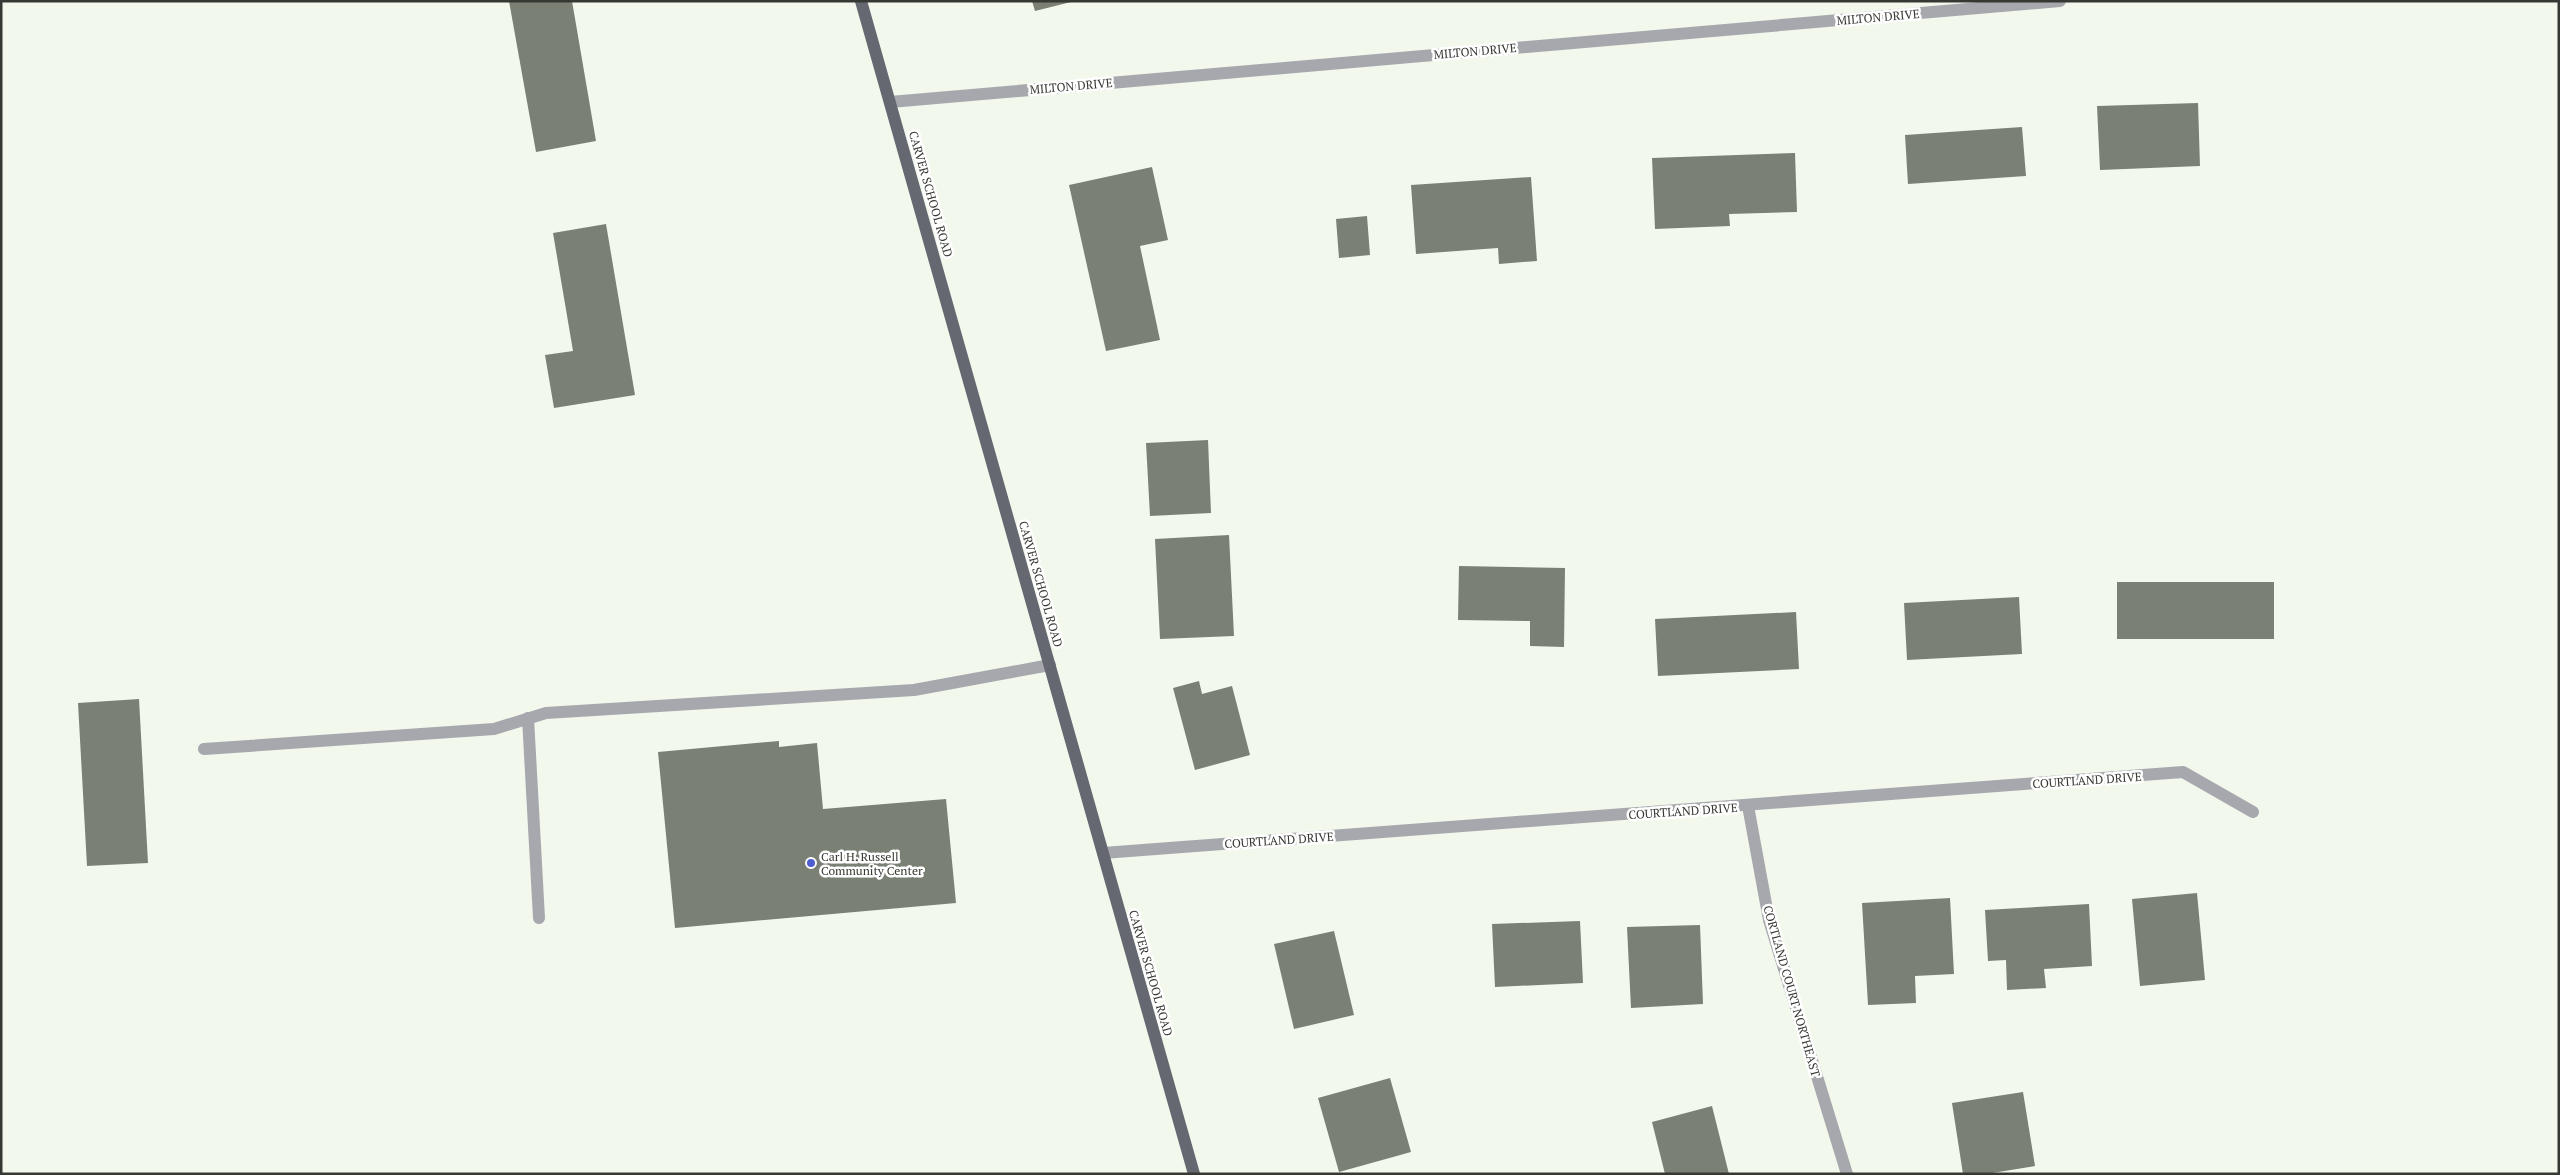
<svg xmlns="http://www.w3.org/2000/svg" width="2560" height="1175" viewBox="0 0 2560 1175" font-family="'PT Serif',serif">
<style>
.building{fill:#7b8075}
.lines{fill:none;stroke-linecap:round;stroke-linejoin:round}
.lane{stroke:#a6a8ad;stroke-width:12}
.street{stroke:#a6a8ad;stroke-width:12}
.primary{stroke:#656871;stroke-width:12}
.poi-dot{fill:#4d5dd2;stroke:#fff;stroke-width:2}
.labels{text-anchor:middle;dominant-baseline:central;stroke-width:5;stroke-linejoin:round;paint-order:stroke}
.street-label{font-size:12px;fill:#363833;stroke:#fff}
.poi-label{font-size:12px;fill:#363833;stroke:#fff;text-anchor:start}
</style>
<rect width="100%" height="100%" fill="#f2f8ec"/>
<g class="building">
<polygon points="509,1 572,1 596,141 536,152"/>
<polygon points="1032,1 1071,1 1071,2 1035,11"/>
<polygon points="2198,103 2200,166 2100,170 2097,106"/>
<polygon points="2022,127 2026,176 1908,184 1905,135"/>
<polygon points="1795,153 1797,212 1729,214 1730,226 1655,229 1652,158"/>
<polygon points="1152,167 1168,240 1140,246 1160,340 1106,351 1069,185"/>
<polygon points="1531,177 1537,261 1499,264 1498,248 1416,254 1411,185"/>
<polygon points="1367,216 1370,255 1339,258 1336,219"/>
<polygon points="606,224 635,395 554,408 545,355 573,351 553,233"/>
<polygon points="1208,440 1211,513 1150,516 1146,443"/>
<polygon points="1229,535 1234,636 1160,639 1155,539"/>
<polygon points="1459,566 1565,568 1564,647 1530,646 1530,621 1458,620"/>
<rect x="2117" y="582" width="157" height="57"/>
<polygon points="2019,597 2022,654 1907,660 1904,603"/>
<polygon points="1796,612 1799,669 1658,676 1655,619"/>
<polygon points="1199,681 1202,694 1232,686 1250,755 1195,770 1173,688"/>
<polygon points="139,699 148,863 87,866 78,703"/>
<polygon points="779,741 779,747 817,743 823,809 946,799 956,903 675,928 658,752"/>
<polygon points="2197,893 2205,980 2140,986 2132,899"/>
<polygon points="1950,898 1954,974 1915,976 1916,1003 1868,1005 1862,903"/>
<polygon points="2089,904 2092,966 2044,969 2046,988 2007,990 2006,960 1988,961 1985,910"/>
<polygon points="1580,921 1583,983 1495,987 1492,924"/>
<polygon points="1700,925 1703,1004 1631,1008 1627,927"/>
<polygon points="1334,931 1354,1015 1294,1029 1274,944"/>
<polygon points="1390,1078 1411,1152 1339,1172 1318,1098"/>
<polygon points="2023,1092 2035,1166 1986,1174 1963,1174 1952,1103"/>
<polygon points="1712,1106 1729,1174 1665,1174 1652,1122"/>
</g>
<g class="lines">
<g class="lane">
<polyline points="528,718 539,918"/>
<polyline points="204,749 494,729 546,713 914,690 1050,665"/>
</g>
<g class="street">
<polyline points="890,102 2060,1"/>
<polyline points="1748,806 1769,920 1847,1174"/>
<polyline points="1103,853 2183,772 2253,812"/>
</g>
<polyline class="primary" points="861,1 1194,1174"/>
</g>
<circle class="poi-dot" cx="811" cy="863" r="5"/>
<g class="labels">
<g class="street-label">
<text transform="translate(1878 17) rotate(-5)">MILTON DRIVE</text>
<text transform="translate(1475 51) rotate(-5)">MILTON DRIVE</text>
<text transform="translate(1071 86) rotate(-5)">MILTON DRIVE</text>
<text transform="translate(931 194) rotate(74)">CARVER SCHOOL ROAD</text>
<text transform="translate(1041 584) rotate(74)">CARVER SCHOOL ROAD</text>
<text transform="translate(2087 780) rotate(-4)">COURTLAND DRIVE</text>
<text transform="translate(1683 811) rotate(-4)">COURTLAND DRIVE</text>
<text transform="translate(1279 840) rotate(-4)">COURTLAND DRIVE</text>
<text transform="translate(1151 973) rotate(74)">CARVER SCHOOL ROAD</text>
<text transform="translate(1792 991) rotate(74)">CORTLAND COURT NORTHEAST</text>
</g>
<g class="poi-label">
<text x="821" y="856">Carl H. Russell<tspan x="821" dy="14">Community Center</tspan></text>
</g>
</g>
<rect width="2560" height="1175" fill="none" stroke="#363833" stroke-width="5"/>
</svg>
